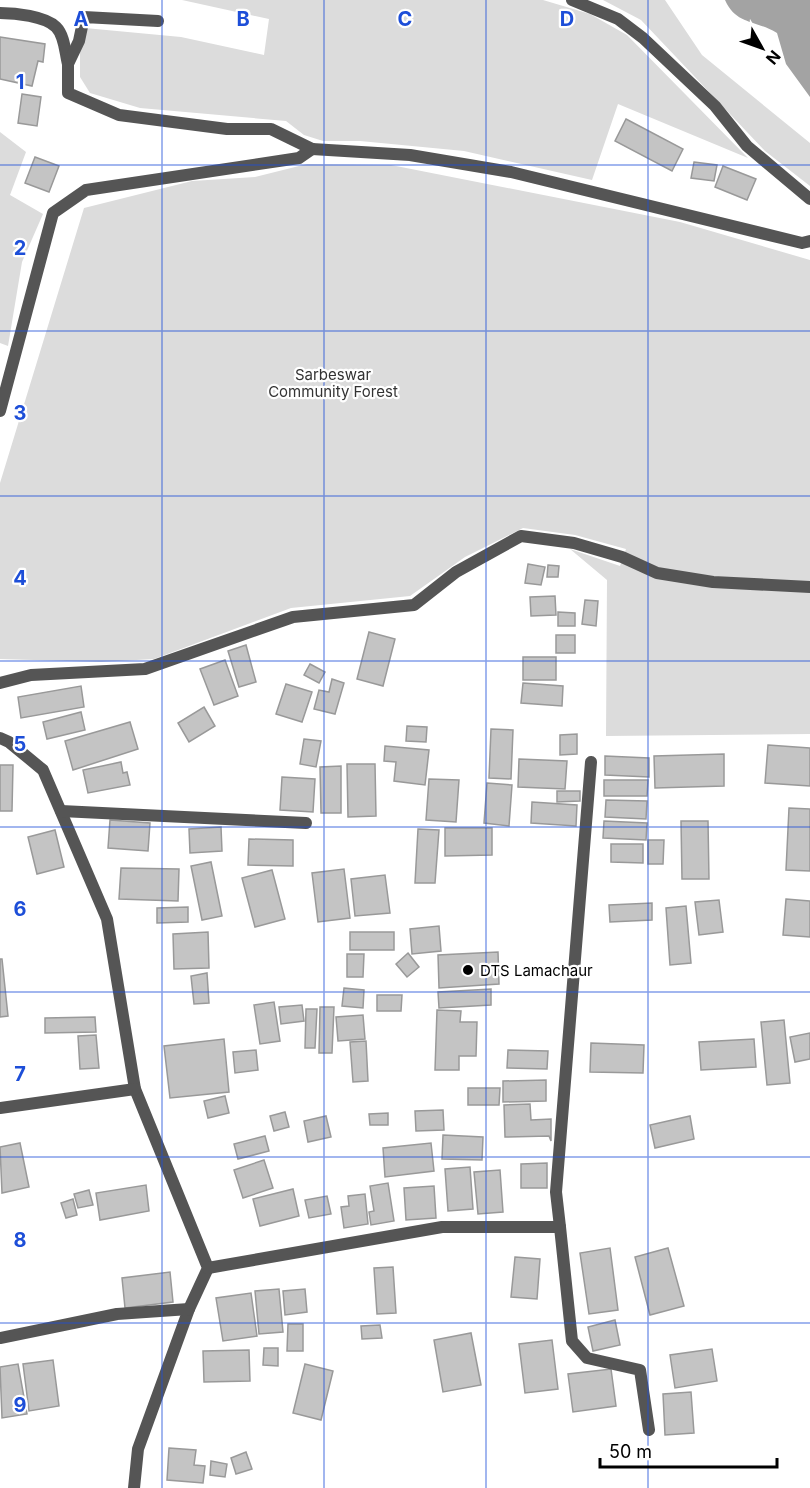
<svg xmlns="http://www.w3.org/2000/svg" width="810" height="1488" viewBox="0 0 810 1488" font-family="Inter,sans-serif">
<style>
.green{fill:#dcdcdc}
.water{fill:#a3a3a3}
.building{fill:#c4c4c4;stroke:#999;stroke-width:1.5}
.lines{fill:none;stroke-linecap:round;stroke-linejoin:round}
.minor{stroke:#555;stroke-width:12}
.grid{fill:none;stroke:#1d4ed8;stroke-width:1.5;stroke-opacity:0.55}
.poi-dot{fill:#000;stroke:#fff;stroke-width:2}
.labels{text-anchor:middle;dominant-baseline:central;stroke-width:4.5;stroke-linejoin:round;paint-order:stroke}
.park-label{font-size:15px;fill:#333;stroke:#fff}
.poi-label{font-size:15px;fill:#000;stroke:#fff;text-anchor:start}
.grid-label{font-size:20px;text-anchor:middle;font-weight:bold;fill:#1d4ed8;stroke:#fff;stroke-width:4.5;stroke-linejoin:round;paint-order:stroke}
</style>
<rect width="100%" height="100%" fill="#fff"/>
<g class="green">
<polygon points="182,0 543,0 590,14 627,35 748,158 618,104 592,180 464,151 360,141 323,141 304,135 286,121 140,108 90,93 80,77 80,50 85,28 181,37 264,55 269,19"/>
<polygon points="603,0 665,0 702,55 810,143 810,186 765,151 641,20"/>
<polygon points="0,132 26,152 10,195 43,214 22,262 8,346 0,343"/>
<polygon points="307,164 391,165 680,222 810,260 810,734 606,736 607,580 570,549 620,566 626,549 575,535 523,528 465,557 410,596 291,608 154,659 101,662 0,659 0,483 84,208 192,181 255,177"/>
</g>
<path class="water" d="M725,0H810V97L786,64L777,33C756,20 736,25 725,0Z"/>
<g class="building">
<polygon points="0,37 45,44 43,62 38,61 32,86 0,79"/>
<polygon points="22,94 41,97 37,126 18,123"/>
<polygon points="626,119 683,149 672,171 615,141"/>
<polygon points="35,157 59,166 49,192 25,183"/>
<polygon points="694,162 717,165 714,181 691,178"/>
<polygon points="723,166 756,179 747,200 715,187"/>
<polygon points="528,564 545,567 541,585 525,583"/>
<polygon points="548,565 559,566 558,577 547,577"/>
<polygon points="555,596 556,615 531,616 530,597"/>
<polygon points="585,600 598,601 596,626 582,624"/>
<polygon points="558,612 575,613 575,626 558,626"/>
<polygon points="369,632 395,639 383,686 357,679"/>
<rect x="556" y="635" width="19" height="18"/>
<polygon points="246,645 256,682 239,687 228,651"/>
<rect x="523" y="657" width="33" height="23"/>
<polygon points="225,660 238,696 214,705 200,669"/>
<polygon points="310,664 325,672 319,683 304,675"/>
<polygon points="332,679 344,683 335,714 314,709 319,690 329,692"/>
<polygon points="523,683 563,686 562,706 521,703"/>
<polygon points="286,684 312,692 302,722 276,714"/>
<polygon points="81,686 84,707 21,718 18,697"/>
<polygon points="204,707 215,726 189,742 178,723"/>
<polygon points="81,712 85,730 47,739 43,722"/>
<polygon points="130,722 138,749 73,770 65,741"/>
<polygon points="407,726 427,727 426,742 406,741"/>
<polygon points="491,729 513,730 511,779 489,778"/>
<polygon points="577,734 577,754 560,755 560,735"/>
<polygon points="304,739 321,741 316,767 300,764"/>
<polygon points="768,745 810,748 810,786 765,783"/>
<polygon points="385,746 429,750 425,785 394,781 396,762 384,761"/>
<polygon points="724,754 724,786 655,788 654,756"/>
<polygon points="605,756 649,758 649,777 605,775"/>
<polygon points="519,759 567,761 565,789 518,787"/>
<polygon points="121,762 123,773 127,772 130,785 88,793 83,770"/>
<polygon points="347,764 375,764 376,816 348,817"/>
<polygon points="0,765 13,765 12,811 0,811"/>
<polygon points="341,766 341,813 321,813 320,767"/>
<polygon points="282,777 315,779 313,812 280,810"/>
<polygon points="429,779 459,780 456,822 426,820"/>
<polygon points="604,780 648,780 647,796 604,796"/>
<polygon points="487,783 512,785 509,826 484,823"/>
<polygon points="557,791 580,791 580,801 557,802"/>
<polygon points="606,800 647,801 646,819 605,817"/>
<polygon points="532,802 577,805 576,826 531,823"/>
<polygon points="789,808 810,809 810,871 786,870"/>
<polygon points="110,820 150,823 148,851 108,848"/>
<polygon points="604,821 647,823 646,840 603,838"/>
<polygon points="681,821 708,821 709,879 682,879"/>
<polygon points="221,827 222,851 190,853 189,829"/>
<polygon points="445,828 492,828 492,855 445,856"/>
<polygon points="418,829 439,830 435,883 415,883"/>
<polygon points="55,830 64,867 37,874 28,837"/>
<polygon points="249,839 293,840 293,866 248,865"/>
<polygon points="648,840 664,840 663,864 648,864"/>
<polygon points="611,844 643,844 643,863 611,862"/>
<polygon points="211,862 222,916 202,920 191,866"/>
<polygon points="121,868 179,869 178,901 119,899"/>
<polygon points="344,869 350,918 318,922 312,873"/>
<polygon points="272,870 285,919 255,927 242,878"/>
<polygon points="385,875 390,913 355,916 351,879"/>
<polygon points="786,899 810,901 810,937 783,935"/>
<polygon points="719,900 723,932 699,935 695,902"/>
<polygon points="652,903 652,920 610,922 609,905"/>
<polygon points="686,906 691,963 670,965 666,908"/>
<polygon points="188,907 188,922 157,923 157,908"/>
<polygon points="439,926 441,951 412,954 410,929"/>
<polygon points="208,932 209,968 174,969 173,934"/>
<rect x="350" y="932" width="44" height="18"/>
<polygon points="498,952 499,984 439,988 438,955"/>
<polygon points="408,953 419,967 407,977 396,964"/>
<polygon points="347,954 364,954 363,977 347,977"/>
<polygon points="0,959 2,959 8,1016 0,1017"/>
<polygon points="207,973 209,1003 194,1004 191,976"/>
<polygon points="344,988 364,990 363,1008 342,1006"/>
<polygon points="491,989 491,1005 439,1008 438,992"/>
<polygon points="377,995 402,995 401,1011 377,1011"/>
<polygon points="274,1002 280,1041 260,1044 254,1005"/>
<polygon points="302,1005 304,1021 281,1024 279,1007"/>
<polygon points="320,1007 334,1007 332,1053 319,1053"/>
<polygon points="306,1009 317,1009 315,1048 305,1048"/>
<polygon points="437,1010 461,1011 460,1022 477,1022 476,1056 459,1056 459,1070 435,1070"/>
<polygon points="363,1015 365,1039 338,1041 336,1017"/>
<polygon points="95,1017 96,1032 45,1033 45,1018"/>
<polygon points="784,1020 790,1083 767,1085 761,1022"/>
<polygon points="810,1033 810,1059 795,1062 790,1037"/>
<polygon points="96,1035 99,1068 80,1069 78,1036"/>
<polygon points="224,1039 229,1092 170,1098 164,1046"/>
<polygon points="754,1039 756,1067 701,1070 699,1042"/>
<polygon points="366,1041 368,1081 353,1082 350,1042"/>
<polygon points="591,1043 644,1045 643,1073 590,1072"/>
<polygon points="256,1050 258,1070 235,1073 233,1052"/>
<polygon points="508,1050 548,1051 547,1069 507,1068"/>
<polygon points="546,1080 546,1101 503,1102 503,1081"/>
<polygon points="468,1088 500,1088 499,1105 468,1105"/>
<polygon points="225,1096 229,1113 208,1118 204,1101"/>
<polygon points="530,1104 531,1120 551,1119 551,1141 549,1136 505,1137 504,1105"/>
<polygon points="443,1110 444,1130 416,1131 415,1111"/>
<polygon points="285,1112 289,1127 274,1131 270,1116"/>
<polygon points="388,1113 388,1125 370,1125 369,1114"/>
<polygon points="326,1116 331,1137 308,1142 304,1121"/>
<polygon points="690,1116 694,1139 655,1148 650,1125"/>
<polygon points="443,1135 483,1137 482,1160 442,1159"/>
<polygon points="265,1136 269,1151 238,1159 234,1144"/>
<polygon points="20,1143 29,1187 2,1193 0,1147"/>
<polygon points="431,1143 434,1171 385,1177 383,1148"/>
<polygon points="264,1160 273,1188 243,1198 234,1170"/>
<polygon points="547,1163 547,1188 521,1188 521,1164"/>
<polygon points="470,1167 473,1209 448,1211 445,1169"/>
<polygon points="500,1170 503,1212 478,1214 474,1172"/>
<polygon points="388,1183 394,1221 371,1225 369,1212 374,1211 370,1186"/>
<polygon points="146,1185 149,1211 100,1220 96,1193"/>
<polygon points="434,1186 436,1218 406,1220 404,1188"/>
<polygon points="293,1189 299,1216 260,1226 253,1199"/>
<polygon points="89,1190 93,1205 78,1208 74,1194"/>
<polygon points="365,1194 368,1224 344,1228 341,1207 349,1206 348,1196"/>
<polygon points="327,1196 331,1214 309,1218 305,1200"/>
<polygon points="73,1199 77,1215 66,1218 61,1203"/>
<polygon points="610,1248 618,1310 589,1314 580,1253"/>
<polygon points="668,1248 684,1306 650,1315 635,1257"/>
<polygon points="515,1257 540,1259 537,1299 511,1297"/>
<polygon points="393,1267 396,1313 377,1314 374,1268"/>
<polygon points="170,1272 173,1302 125,1308 122,1278"/>
<polygon points="279,1289 283,1332 259,1334 255,1291"/>
<polygon points="305,1289 307,1312 285,1315 283,1291"/>
<polygon points="251,1293 257,1336 223,1341 216,1298"/>
<polygon points="615,1320 620,1345 593,1351 588,1327"/>
<polygon points="288,1324 303,1324 303,1351 287,1351"/>
<polygon points="380,1325 382,1338 362,1339 361,1326"/>
<polygon points="471,1333 481,1385 443,1392 434,1340"/>
<polygon points="552,1340 558,1389 525,1393 519,1344"/>
<polygon points="264,1348 278,1348 278,1366 263,1365"/>
<polygon points="712,1349 717,1381 675,1388 670,1355"/>
<polygon points="249,1350 250,1381 204,1382 203,1351"/>
<polygon points="53,1360 59,1406 29,1411 23,1364"/>
<polygon points="18,1364 27,1414 2,1418 0,1367"/>
<polygon points="305,1364 333,1371 321,1420 293,1413"/>
<polygon points="611,1369 616,1406 573,1412 568,1374"/>
<polygon points="691,1392 694,1433 665,1435 663,1394"/>
<polygon points="169,1448 196,1450 194,1465 205,1466 203,1483 167,1480"/>
<polygon points="246,1452 252,1469 236,1474 231,1458"/>
<polygon points="211,1461 227,1464 225,1477 210,1475"/>
</g>
<g class="lines">
<g class="minor">
<polyline points="572,0 618,19 643,38 715,106 747,146 810,199"/>
<path d="M0,13C15,13 45,16 56,27C65,36 65,53 68,64"/>
<polyline points="312,149 410,155 511,172 802,243 810,241"/>
<polyline points="0,411 53,213 86,190 299,158 312,149 271,129 227,129 119,115 68,93 68,64 79,41 84,17 158,21"/>
<polyline points="0,683 31,675 145,669 293,617 414,605 456,572 521,536 574,543 622,557 657,573 713,582 810,587"/>
<polyline points="0,738 9,742 43,770 107,919 135,1089 208,1268 189,1309 138,1449 134,1488"/>
<polyline points="61,811 306,823"/>
<polyline points="0,1108 135,1089"/>
<polyline points="560,1227 572,1341 587,1358 640,1370 649,1430"/>
<polyline points="208,1268 442,1227 560,1227 556,1192 591,762"/>
<polyline points="0,1338 117,1314 189,1309"/>
</g>
</g>
<path class="grid" d="M162,0V1488M324,0V1488M486,0V1488M648,0V1488M0,165H810M0,331H810M0,496H810M0,661H810M0,827H810M0,992H810M0,1157H810M0,1323H810"/>
<circle class="poi-dot" cx="468" cy="970" r="6"/>
<g class="labels">
<g class="park-label">
<text x="333" y="374">Sarbeswar<tspan x="333" dy="17">Community Forest</tspan></text>
</g>
<g class="poi-label">
<text x="480" y="970">DTS Lamachaur</text>
</g>
</g>
<g class="grid-label">
<text x="81" y="26">A</text>
<text x="243" y="26">B</text>
<text x="405" y="26">C</text>
<text x="567" y="26">D</text>
<text x="20" y="89">1</text>
<text x="20" y="255">2</text>
<text x="20" y="420">3</text>
<text x="20" y="585">4</text>
<text x="20" y="751">5</text>
<text x="20" y="916">6</text>
<text x="20" y="1081">7</text>
<text x="20" y="1247">8</text>
<text x="20" y="1412">9</text>
</g>
<g transform="translate(762 48) rotate(130)" stroke="#ffffff" stroke-width="4.5" paint-order="stroke">
<path d="M0-4.5L10 22L0 15L-10 22Z" fill="#000000"/>
<text y="-9" font-size="16" font-weight="bold" text-anchor="middle" fill="#000000">N</text>
</g>
<path d="M600 1458v9h177v-9" fill="none" stroke="#000000" stroke-width="3"/>
<text x="609" y="1458" font-size="18" fill="#000000" stroke="#ffffff" stroke-width="4.5" paint-order="stroke">50 m</text>
</svg>
